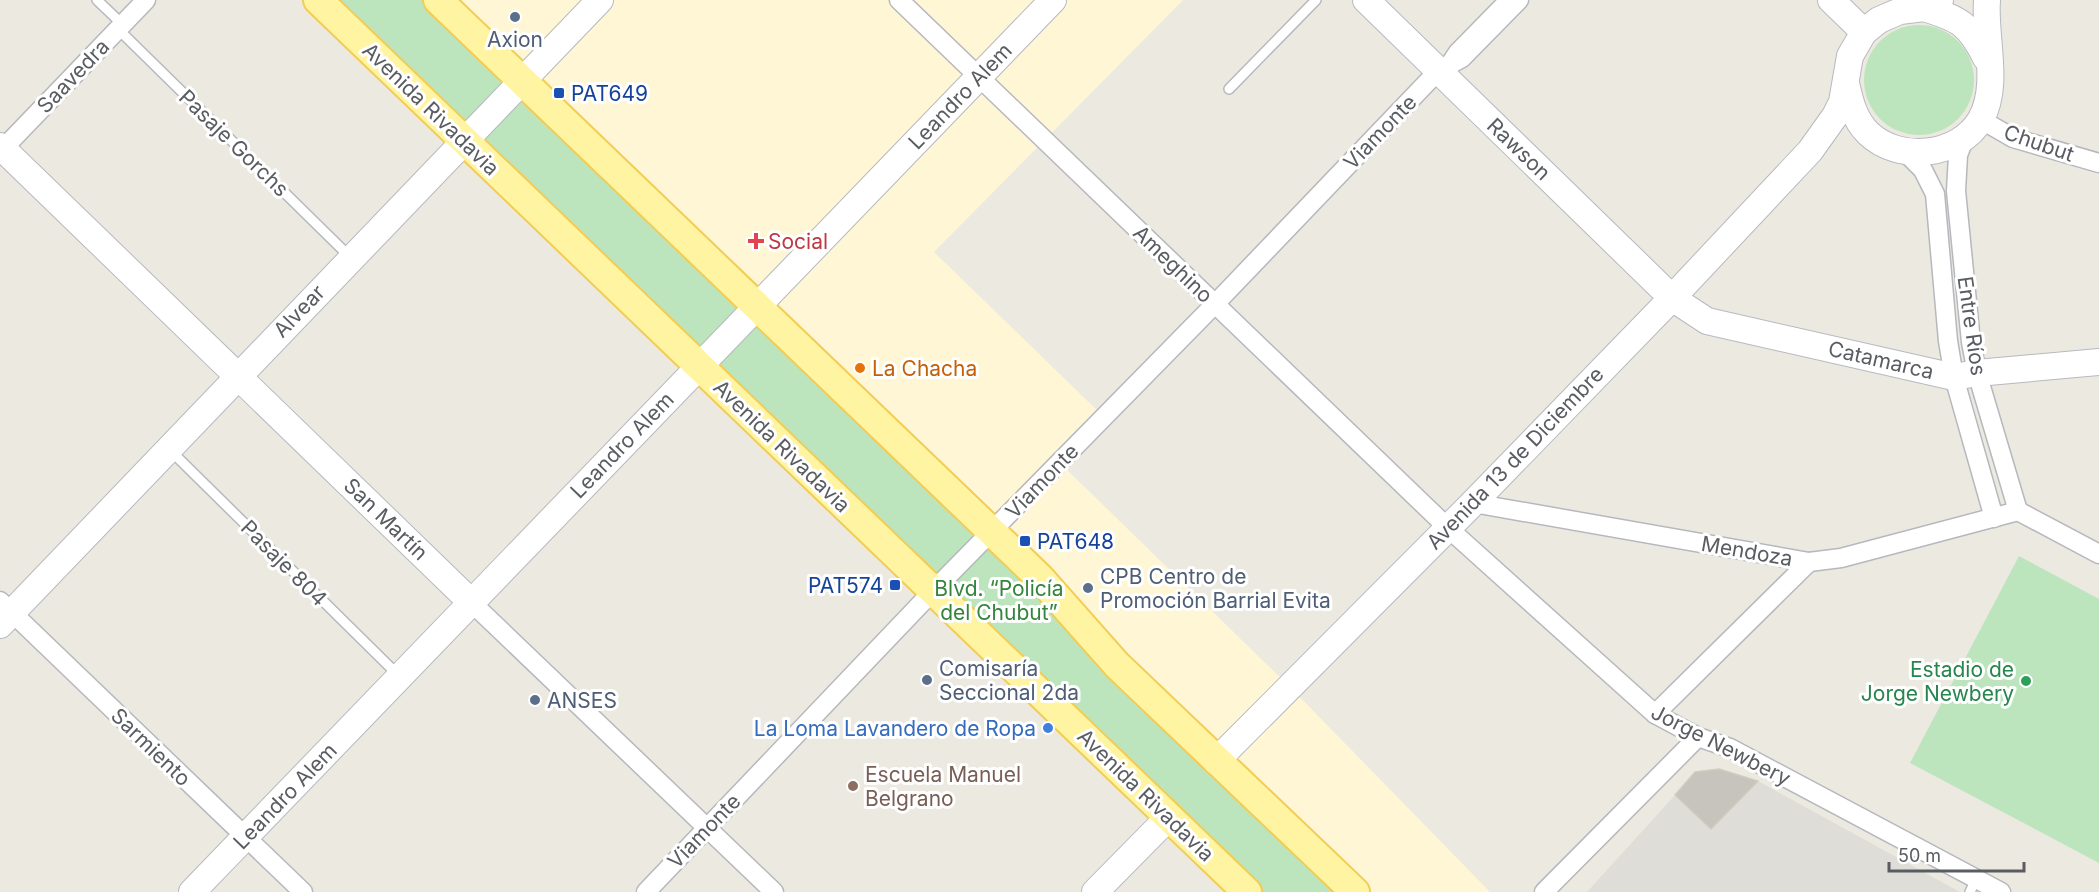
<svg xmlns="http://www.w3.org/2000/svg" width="2099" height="892" viewBox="0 0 2099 892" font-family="Inter,sans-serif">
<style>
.commercial{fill:#fef6d4}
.industrial{fill:#dfddd8}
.green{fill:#bce5bd}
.building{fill:#c7c4bd;stroke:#d1ccbf;stroke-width:1.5}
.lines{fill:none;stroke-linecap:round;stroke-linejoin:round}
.lane-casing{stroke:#b6b8bd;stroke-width:12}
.street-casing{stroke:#b6b8bd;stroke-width:21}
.secondary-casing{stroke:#b6b9bf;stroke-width:28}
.primary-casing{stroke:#f2cc54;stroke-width:32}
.lane{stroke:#fff;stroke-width:9}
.street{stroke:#fff;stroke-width:18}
.secondary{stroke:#fff;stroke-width:26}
.primary{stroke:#fff4a2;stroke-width:28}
.service-dot{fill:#5c6f8a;stroke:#fff;stroke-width:2}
.transit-dot{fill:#1a4fb4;stroke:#fff;stroke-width:2}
.health-dot{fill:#e0444e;stroke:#fff;stroke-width:2}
.food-dot{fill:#e8710a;stroke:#fff;stroke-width:2}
.leisure-dot{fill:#2e9e5b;stroke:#fff;stroke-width:2}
.shop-dot{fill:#3f7fe0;stroke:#fff;stroke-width:2}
.education-dot{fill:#8d6e63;stroke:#fff;stroke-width:2}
.labels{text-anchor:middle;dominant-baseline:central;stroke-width:6;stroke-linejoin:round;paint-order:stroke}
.service-label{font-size:21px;fill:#4e5e75;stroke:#fff;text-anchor:start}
.street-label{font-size:21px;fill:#595c61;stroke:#fff}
.transit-label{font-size:21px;fill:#164399;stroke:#fff;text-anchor:start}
.health-label{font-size:21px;fill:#be3a42;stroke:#fff;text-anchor:start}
.food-label{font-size:21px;fill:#c56008;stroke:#fff;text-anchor:start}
.park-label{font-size:21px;fill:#34853b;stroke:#fff}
.leisure-label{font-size:21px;fill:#27864d;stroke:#fff;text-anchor:end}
.shop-label{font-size:21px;fill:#366cbe;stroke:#fff;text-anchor:end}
.education-label{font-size:21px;fill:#785e54;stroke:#fff;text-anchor:start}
</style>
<rect width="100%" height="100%" fill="#eceae0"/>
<polygon class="commercial" points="438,0 1183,0 934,252 1104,417 1060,463 1290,687 1490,892 1355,892"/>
<polygon class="industrial" points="1758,781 1960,892 1587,892 1675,795 1711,829"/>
<g class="green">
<polygon points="318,0 438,0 1355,892 1247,892"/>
<circle cx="1919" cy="80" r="55"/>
<polygon points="2019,556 2099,599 2099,863 1910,763"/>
</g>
<polygon class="building" points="1719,769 1758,781 1711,829 1675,795 1695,772"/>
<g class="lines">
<defs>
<g id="lane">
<polyline points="97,0 122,24"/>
<polyline points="118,29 351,258"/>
<polyline points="1446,62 1454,50 1503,0"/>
<polyline points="1229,89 1316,0"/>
<polyline points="171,451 398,675"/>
<polyline points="1970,892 1976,879"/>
</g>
<g id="street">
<polyline points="899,0 1448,528 1655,714 1698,737 1730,748 2001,892"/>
<polyline points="1980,119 2013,138 2099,163"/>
<polyline points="1965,137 1958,155 1956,191 1971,342 1977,373 2018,511"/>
<polyline points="0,152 146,0"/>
<polyline points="1905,152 1923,170 1935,194 1948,341 1954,377 1994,518"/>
<polyline points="1473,503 1809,562 1841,558 2018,511"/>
<polyline points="2018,511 2099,554"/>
<polyline points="0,601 303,892"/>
<polyline points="471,602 774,892"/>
<polyline points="1655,714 1809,562"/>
<polyline points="646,892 933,591 1215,304 1438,71 1462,58 1519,0"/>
<polyline points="1544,892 1698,737"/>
</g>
<g id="secondary">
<polyline points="1366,0 1672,298 1707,321 1954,377 1977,373 2099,362"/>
<polyline points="1831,0 1864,32"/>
<path d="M1924,8C1959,19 1969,23 1986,58"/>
<path d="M1846,83C1850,101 1854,119 1868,133C1899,163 1959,157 1981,119C2000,84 1984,38 1987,0"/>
<polyline points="0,146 471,602"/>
<polyline points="0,625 600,0"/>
<polyline points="1216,761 1473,503 1672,298 1810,151 1835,116 1842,102 1850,56 1864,32 1879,20 1900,11 1924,8 1940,0"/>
<polyline points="192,892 1053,0"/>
<polyline points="1095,892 1169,817"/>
</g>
<g id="primary">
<polyline points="318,0 1247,892"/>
<polyline points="438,0 992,532 1040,578 1117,665 1355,892"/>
</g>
</defs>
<use href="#lane" class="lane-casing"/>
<use href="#street" class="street-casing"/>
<use href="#secondary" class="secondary-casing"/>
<use href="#primary" class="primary-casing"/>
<use href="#lane" class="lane"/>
<use href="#street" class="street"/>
<use href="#secondary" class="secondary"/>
<use href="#primary" class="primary"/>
</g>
<g class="service-dot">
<circle cx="515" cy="17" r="6"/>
<circle cx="1088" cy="588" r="6"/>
<circle cx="927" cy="680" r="6"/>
<circle cx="535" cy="700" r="6"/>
</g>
<g class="transit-dot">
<rect x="553" y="87" width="12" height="12" rx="3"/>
<rect x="1019" y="535" width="12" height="12" rx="3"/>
<rect x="889" y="579" width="12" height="12" rx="3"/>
</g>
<path class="health-dot" d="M753 232h6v6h6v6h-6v6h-6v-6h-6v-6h6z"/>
<circle class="food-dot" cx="860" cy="368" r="6"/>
<circle class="leisure-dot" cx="2026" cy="681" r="6"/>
<circle class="shop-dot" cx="1048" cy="728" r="6"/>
<circle class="education-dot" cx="853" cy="786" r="6"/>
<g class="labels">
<g class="service-label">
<text x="515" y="39" text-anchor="middle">Axion</text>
<text x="1100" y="576">CPB Centro de<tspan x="1100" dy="24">Promoción Barrial Evita</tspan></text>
<text x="939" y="668">Comisaría<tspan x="939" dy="24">Seccional 2da</tspan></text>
<text x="547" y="700">ANSES</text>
</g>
<g class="street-label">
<text transform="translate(73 76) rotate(-46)">Saavedra</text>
<text transform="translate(960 96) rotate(-46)">Leandro Alem</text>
<text transform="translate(431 109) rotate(44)">Avenida Rivadavia</text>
<text transform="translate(1380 132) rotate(-46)">Viamonte</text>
<text transform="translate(234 143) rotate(44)">Pasaje Gorchs</text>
<text transform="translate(2039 143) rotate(19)">Chubut</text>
<text transform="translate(1519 149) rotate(44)">Rawson</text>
<text transform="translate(1173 264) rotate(44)">Ameghino</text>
<text transform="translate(299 311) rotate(-46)">Alvear</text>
<text transform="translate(1972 326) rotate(82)">Entre Ríos</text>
<text transform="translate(1881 360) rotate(13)">Catamarca</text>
<text transform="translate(622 445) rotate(-46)">Leandro Alem</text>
<text transform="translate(782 446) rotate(44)">Avenida Rivadavia</text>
<text transform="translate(1515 458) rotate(-46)">Avenida 13 de Diciembre</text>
<text transform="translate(1042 481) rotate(-46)">Viamonte</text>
<text transform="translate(386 519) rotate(44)">San Martín</text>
<text transform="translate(1747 551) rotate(10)">Mendoza</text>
<text transform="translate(284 563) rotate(45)">Pasaje 804</text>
<text transform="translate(1721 745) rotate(27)">Jorge Newbery</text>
<text transform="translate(151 747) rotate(44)">Sarmiento</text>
<text transform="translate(1146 795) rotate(44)">Avenida Rivadavia</text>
<text transform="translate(285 796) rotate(-46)">Leandro Alem</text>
<text transform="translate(704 831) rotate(-46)">Viamonte</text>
</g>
<g class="transit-label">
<text x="571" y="93">PAT649</text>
<text x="1037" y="541">PAT648</text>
<text x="883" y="585" text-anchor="end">PAT574</text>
</g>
<g class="health-label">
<text x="768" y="241">Social</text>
</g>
<g class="food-label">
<text x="872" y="368">La Chacha</text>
</g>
<g class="park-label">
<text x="999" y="588">Blvd. “Policía<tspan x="999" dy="24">del Chubut”</tspan></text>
</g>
<g class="leisure-label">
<text x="2014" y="669">Estadio de<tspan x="2014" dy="24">Jorge Newbery</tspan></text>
</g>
<g class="shop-label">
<text x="1036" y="728">La Loma Lavandero de Ropa</text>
</g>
<g class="education-label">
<text x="865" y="774">Escuela Manuel<tspan x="865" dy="24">Belgrano</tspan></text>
</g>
</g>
<path d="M1889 862v9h135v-9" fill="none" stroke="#595c61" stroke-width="3"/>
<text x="1898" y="862" font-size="18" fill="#595c61" stroke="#ffffff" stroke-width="4.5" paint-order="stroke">50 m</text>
</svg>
